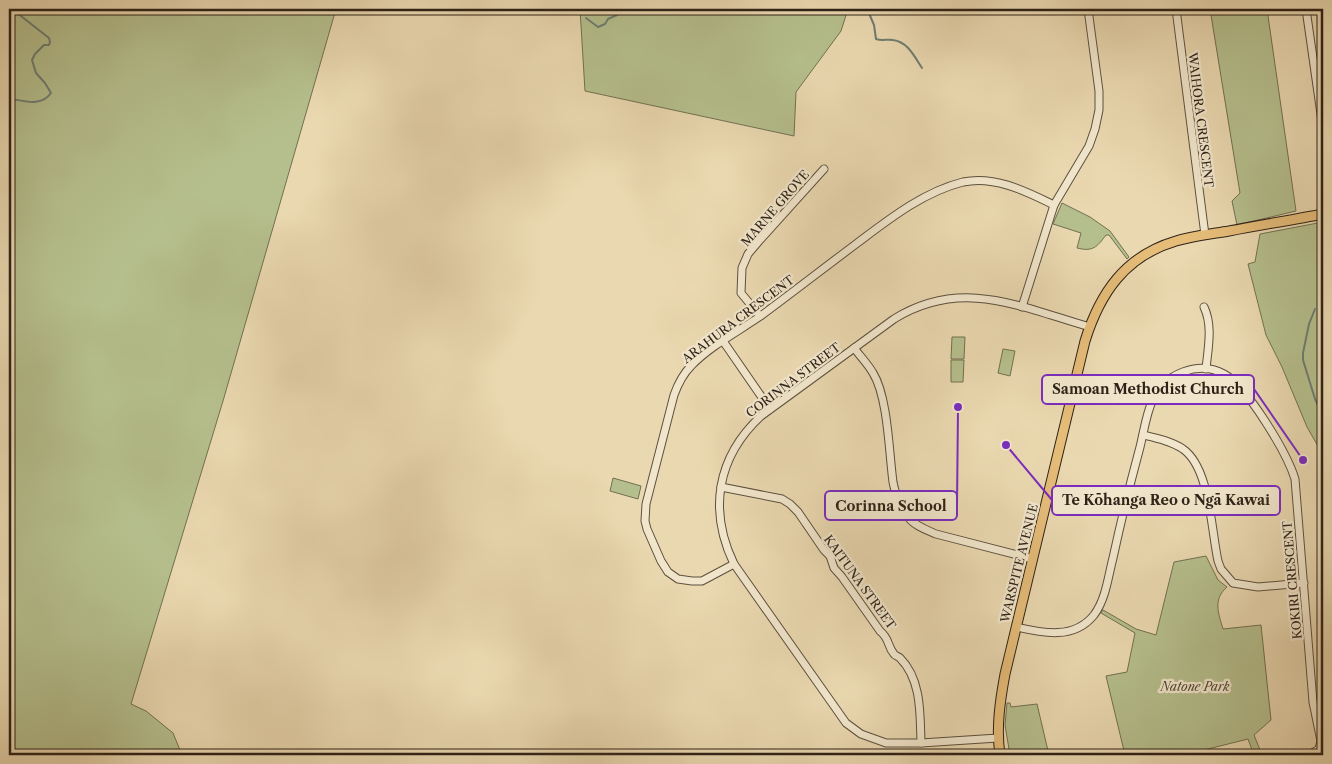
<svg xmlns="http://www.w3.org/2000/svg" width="1332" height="764" viewBox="0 0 1332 764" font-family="'Libre Caslon Text',serif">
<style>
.green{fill:#b5bf8d;stroke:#727052}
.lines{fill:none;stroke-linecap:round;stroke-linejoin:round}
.stream{stroke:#6e7d73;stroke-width:2}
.minor-casing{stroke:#5d503e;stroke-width:9}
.major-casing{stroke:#2e2218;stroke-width:11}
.minor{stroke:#f1e6cc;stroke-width:7}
.major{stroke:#e5bc78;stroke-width:9}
.labels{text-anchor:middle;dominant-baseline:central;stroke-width:4.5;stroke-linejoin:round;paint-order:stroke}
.street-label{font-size:12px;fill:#2e2218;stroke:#f1e6cc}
.park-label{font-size:12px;font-style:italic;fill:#504935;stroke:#f1e6cc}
.leader{fill:none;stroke:#7b2cbf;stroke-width:2}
.callout-dot{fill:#7b2cbf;stroke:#f1e6cc;stroke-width:2}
.callout{fill:#f1e6cc;stroke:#7b2cbf;stroke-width:2}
.callout-label{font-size:14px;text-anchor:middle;font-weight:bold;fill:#2e2218}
</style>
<rect width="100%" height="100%" fill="#ead8b0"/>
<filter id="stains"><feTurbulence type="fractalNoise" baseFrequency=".004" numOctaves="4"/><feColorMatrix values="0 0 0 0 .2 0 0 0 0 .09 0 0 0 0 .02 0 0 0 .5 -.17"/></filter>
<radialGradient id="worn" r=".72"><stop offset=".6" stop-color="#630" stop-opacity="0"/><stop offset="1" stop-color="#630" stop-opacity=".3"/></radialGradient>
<g class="green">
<polygon points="9,9 336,9 223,401 131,704 146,711 173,733 182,755 9,755"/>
<polygon points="580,9 848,9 841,31 796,92 794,136 585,91"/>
<polygon points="1210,9 1267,9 1296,211 1237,225 1232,201 1240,193"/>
<path d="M1062,203L1090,217L1110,231L1129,257L1127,259L1109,235H1106C1097,247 1093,252 1077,248L1081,233L1053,224Z"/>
<polygon points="1323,222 1323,455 1307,427 1282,367 1266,335 1248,264 1255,262 1260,234"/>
<polygon points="952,337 965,337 964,359 951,359"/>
<polygon points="1003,349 1015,351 1010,376 998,373"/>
<polygon points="951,360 964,360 963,382 951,382"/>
<polygon points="613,478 641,486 638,499 610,491"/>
<path d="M1206,556L1218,580L1227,587C1213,599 1218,612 1223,629L1261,625L1271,720L1254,735L1262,755H1254L1248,739L1184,755H1125L1106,676L1127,672L1135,633L1101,613L1103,610L1136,629L1156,635L1174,562Z"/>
<polygon points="1007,703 1010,703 1011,707 1037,704 1049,755 1010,755 1005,725"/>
</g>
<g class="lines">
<g class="stream">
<polyline points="852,9 857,10 861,9"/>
<path d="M861,9L868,11L874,25L876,39C882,41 887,39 893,40C908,42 914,56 922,68"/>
<polyline points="586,18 598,27 605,24 608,19 617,15 623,9"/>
<path d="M9,100L12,99C25,101 41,107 51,93L45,83L36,73L32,60L35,54L44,45H49L50,42L49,38L12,9"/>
<polyline points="1315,309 1309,324 1303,353 1303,360 1315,399 1323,416"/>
</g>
<defs>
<g id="minor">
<polyline points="1176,9 1205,235"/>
<polyline points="1306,9 1323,128"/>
<polyline points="1022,307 1054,205 1089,146 1095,129 1099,110 1099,91 1088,9"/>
<path d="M1204,307C1213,326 1208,348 1206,369"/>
<polyline points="760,316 741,293 742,268 748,254 759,241 824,169"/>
<polyline points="723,341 770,409"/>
<path d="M854,348C860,356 868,364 873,373C888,397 889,453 893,482C895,494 902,509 909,518C915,526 927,530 936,534L1033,559"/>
<path d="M1143,435C1156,438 1171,441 1183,449C1210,468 1211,529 1218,561L1221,569L1233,583L1258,587L1304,583"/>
<path d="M721,487L782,499L790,504L798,512L824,550L830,556L834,568L842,577L880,631C890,639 887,646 894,654C895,656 898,656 900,658C922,680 920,715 921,743"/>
<path d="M734,564L702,581H692L678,579L668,572L661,561L647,529L645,521L646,504L674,395C678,384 682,375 691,366C710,346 739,331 762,315C793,292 824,268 856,244C888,220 923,192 963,182C995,175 1027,192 1054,205"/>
<path d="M1016,627C1043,633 1074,640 1094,615C1106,599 1108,577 1113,558C1121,521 1130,484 1140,447C1144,431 1146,414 1153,399C1165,374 1198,360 1224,374C1247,386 1287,453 1295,479L1313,702L1321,741L1319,749"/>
<path d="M998,738L921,743H886L861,734L846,723L734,564C708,510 717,457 761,416L894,319C962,277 1020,307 1090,327"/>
<polyline points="1309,755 1319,749 1321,749"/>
</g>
<path id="major" d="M1000,755C996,728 1000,701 1005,674L1085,341C1100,293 1125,256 1176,241C1193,236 1211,234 1229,231C1260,225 1292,220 1323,214"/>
</defs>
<use href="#minor" class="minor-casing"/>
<use href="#major" class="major-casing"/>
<use href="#minor" class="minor"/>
<use href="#major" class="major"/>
</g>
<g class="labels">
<g class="street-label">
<text transform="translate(1201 120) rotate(83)">WAIHORA CRESCENT</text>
<text transform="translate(775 208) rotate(-49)">MARNE GROVE</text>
<text transform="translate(738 319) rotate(-37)">ARAHURA CRESCENT</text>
<text transform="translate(793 380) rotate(-37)">CORINNA STREET</text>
<text transform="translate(1019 563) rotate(-76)">WARSPITE AVENUE</text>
<text transform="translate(1292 580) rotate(-95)">KOKIRI CRESCENT</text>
<text transform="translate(860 582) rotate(54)">KAITUNA STREET</text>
</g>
<g class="park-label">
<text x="1195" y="686">Natone Park</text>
</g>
</g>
<path class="leader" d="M1303 460L1254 389M1006 445L1052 500M958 407L957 506"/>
<g class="callout-dot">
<circle cx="1303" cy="460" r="5"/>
<circle cx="1006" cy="445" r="5"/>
<circle cx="958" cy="407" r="5"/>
</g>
<g class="callout">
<rect x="1042" y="375" width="212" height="29" rx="5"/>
<rect x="1052" y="486" width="228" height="29" rx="5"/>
<rect x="825" y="491" width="132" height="29" rx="5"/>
</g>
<g class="callout-label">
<text x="1148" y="394">Samoan Methodist Church</text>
<text x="1166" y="505">Te Kōhanga Reo o Ngā Kawai</text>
<text x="891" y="511">Corinna School</text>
</g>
<rect width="1332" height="764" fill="none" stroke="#ead8b0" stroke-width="30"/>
<rect x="10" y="10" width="1312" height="744" fill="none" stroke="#2e2218" stroke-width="2.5"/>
<rect x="15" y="15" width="1302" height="734" fill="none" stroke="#2e2218"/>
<rect width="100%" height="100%" filter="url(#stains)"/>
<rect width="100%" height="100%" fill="url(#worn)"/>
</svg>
